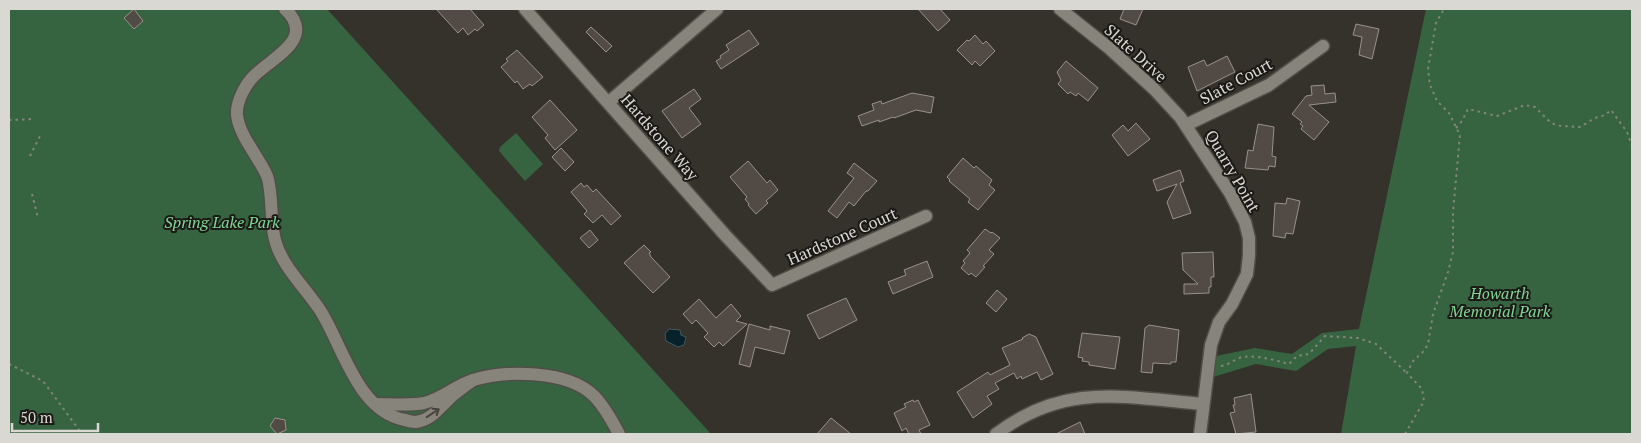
<svg xmlns="http://www.w3.org/2000/svg" width="1641" height="443" viewBox="0 0 1641 443" font-family="'PT Serif',serif">
<style>
.green{fill:#366441}
.water{fill:#07212b;stroke:#46585d}
.building{fill:#524b45;stroke:#9a918b}
.lines{fill:none;stroke-linecap:round;stroke-linejoin:round}
.minor-casing{stroke:#514e48;stroke-width:15}
.path{stroke:#85837d;stroke-width:2;stroke-dasharray:2.5 4;stroke-linecap:butt}
.minor{stroke:#87847b;stroke-width:12}
.oneway{stroke:#46443e}
.labels{text-anchor:middle;dominant-baseline:central;stroke-width:4;stroke-linejoin:round;paint-order:stroke}
.street-label{font-size:16px;fill:#dad8d3;stroke:#1b1916}
.park-label{font-size:16px;font-style:italic;fill:#80d595;stroke:#1b1916}
</style>
<rect width="100%" height="100%" fill="#34322a"/>
<g class="green">
<polygon points="9,9 327,9 711,434 9,434"/>
<polygon points="1426,9 1632,9 1632,434 1341,434 1356,346 1328,349 1296,371 1256,364 1213,377 1216,356 1255,348 1292,354 1322,333 1359,329"/>
<polygon points="516,133 543,164 525,181 499,151 500,147"/>
</g>
<polygon class="water" points="669,329 680,330 681,335 686,337 684,345 678,347 666,341 665,334"/>
<g class="building">
<polygon points="134,9 143,21 134,29 124,18"/>
<polygon points="436,9 470,9 484,25 477,31 475,29 468,35 463,28 458,33"/>
<polygon points="918,9 940,9 950,20 938,31"/>
<polygon points="1124,9 1143,9 1136,25 1120,19"/>
<polygon points="1356,24 1379,29 1372,59 1359,55 1362,37 1353,35"/>
<polygon points="591,27 612,46 606,52 586,32"/>
<polygon points="749,30 759,44 721,69 716,61 721,58 720,56 729,50 726,45"/>
<polygon points="975,35 983,44 986,41 995,51 980,66 975,61 972,65 957,50 967,40 969,41"/>
<polygon points="517,50 543,77 532,86 530,84 523,89 517,81 515,83 501,67 508,61 506,59"/>
<polygon points="1227,56 1235,72 1197,91 1188,67 1204,60 1207,66"/>
<polygon points="1066,61 1098,88 1088,101 1078,93 1076,96 1070,92 1068,94 1058,84 1061,80 1057,72"/>
<polygon points="1324,85 1325,94 1335,93 1336,102 1309,105 1329,122 1314,140 1301,129 1303,126 1300,124 1302,122 1292,114 1306,96 1312,95 1311,86"/>
<polygon points="694,89 701,99 689,108 701,124 682,138 662,111"/>
<polygon points="912,93 934,97 931,113 916,110 894,118 893,117 879,122 879,120 862,126 858,116 874,110 872,104 881,101 882,104"/>
<polygon points="550,100 577,130 555,150 545,138 548,135 532,117"/>
<polygon points="1136,123 1150,139 1128,156 1112,135 1123,125 1128,131"/>
<polygon points="1258,124 1274,127 1272,156 1276,157 1275,167 1269,166 1268,170 1245,168 1248,150 1253,151"/>
<polygon points="561,148 574,162 565,171 552,157"/>
<polygon points="963,158 974,168 976,166 992,180 989,185 995,190 978,210 968,202 970,199 949,181 950,180 947,177"/>
<polygon points="748,161 767,183 770,180 778,190 766,201 768,203 756,214 748,205 749,204 745,199 747,197 730,177"/>
<polygon points="854,163 877,181 868,191 866,191 854,206 849,202 837,218 828,211 854,178 847,173"/>
<polygon points="1180,170 1184,181 1180,183 1191,213 1173,219 1167,202 1177,184 1157,191 1153,180"/>
<polygon points="581,183 584,187 587,185 593,192 596,189 621,216 611,225 602,215 593,223 584,214 587,211 571,192"/>
<polygon points="1287,198 1300,201 1293,234 1286,233 1285,238 1273,236 1275,203 1286,204"/>
<polygon points="985,229 991,233 992,232 1000,238 989,250 994,254 983,266 985,267 976,277 971,273 969,275 961,268 965,263 963,261 970,253 967,250"/>
<polygon points="590,230 598,240 589,248 580,238"/>
<polygon points="644,245 651,252 649,253 651,257 670,277 653,293 624,263"/>
<polygon points="1213,252 1214,277 1211,277 1211,287 1209,287 1209,293 1184,294 1184,284 1198,284 1183,270 1182,253"/>
<polygon points="927,261 933,277 893,294 888,282 906,275 904,270"/>
<polygon points="997,290 1007,299 996,312 986,303"/>
<polygon points="846,298 857,320 819,339 807,315"/>
<polygon points="699,299 716,318 731,304 741,316 736,321 747,324 723,346 719,342 714,347 704,337 708,333 696,320 692,324 683,314"/>
<polygon points="749,324 770,330 770,326 790,331 784,354 755,347 750,367 739,364"/>
<polygon points="1149,325 1179,330 1176,362 1171,362 1171,364 1153,363 1152,373 1141,372 1145,328"/>
<polygon points="1082,333 1120,337 1115,369 1089,365 1089,362 1082,361 1083,358 1078,357"/>
<polygon points="1029,334 1036,337 1053,374 1041,380 1037,372 1022,379 1021,376 1017,379 1014,373 995,383 999,389 987,396 992,404 973,418 957,392 988,372 990,375 1010,365 1002,348 1023,339 1022,338"/>
<polygon points="1251,394 1256,432 1236,434 1230,413 1235,412 1233,405 1235,405 1234,398"/>
<polygon points="913,400 914,402 918,400 930,425 919,430 921,434 909,434 906,428 902,431 894,413 906,407 904,404"/>
<polygon points="275,418 285,420 286,430 277,434 270,426"/>
<polygon points="831,418 851,434 817,434"/>
<polygon points="1080,422 1085,434 1056,434"/>
</g>
<g class="lines">
<defs>
<g id="minor">
<path d="M285,9C316,38 275,56 256,74C246,83 236,101 237,115C239,136 259,157 267,176C273,192 270,222 275,240C282,267 305,287 320,310C343,346 357,411 405,420C408,421 413,422 416,422C432,420 441,406 452,396C459,390 466,385 473,380"/>
<polyline points="525,9 725,235 772,285 926,216"/>
<polyline points="1060,9 1109,48 1154,89 1180,117 1230,193 1245,222 1249,238 1249,255 1247,274 1232,304 1219,322 1211,345 1200,434"/>
<polyline points="609,102 717,9"/>
<polyline points="1186,125 1269,85 1323,46"/>
<path d="M375,404C391,404 408,406 424,403C442,399 456,385 473,380C506,370 568,370 594,396C605,407 612,421 619,434"/>
<path d="M996,434C1065,382 1123,397 1203,404"/>
</g>
</defs>
<use href="#minor" class="minor-casing"/>
<g class="path">
<polyline points="9,120 34,119"/>
<polyline points="1456,128 1462,121 1468,109 1497,116 1525,105 1535,107 1551,123 1561,126 1580,127 1595,118 1605,115 1611,110 1627,132 1632,146"/>
<polyline points="30,156 40,136"/>
<polyline points="32,194 38,218"/>
<polyline points="9,364 43,381 82,434"/>
<path d="M1221,366C1229,365 1235,359 1242,357C1258,355 1274,360 1289,364L1297,356L1309,354L1325,336L1358,338L1376,344L1407,373"/>
<polyline points="1405,434 1424,401 1422,389 1407,373 1413,361 1424,351 1428,344 1433,314 1448,272 1453,252 1453,212 1460,135 1449,113 1437,101 1430,85 1428,69 1436,23 1444,9"/>
</g>
<use href="#minor" class="minor"/>
</g>
<defs><path id="oneway-shaft" d="M-6 0H5M1.5-3L5.5 0L1.5 3" fill="none" stroke-width="1.6" stroke-linecap="round" stroke-linejoin="round" transform="scale(1.25)"/></defs>
<use class="oneway" href="#oneway-shaft" transform="translate(433 413) rotate(-34)"/>
<g class="labels">
<g class="street-label">
<text transform="translate(1136 53) rotate(42)">Slate Drive</text>
<text transform="translate(1236 81) rotate(-28)">Slate Court</text>
<text transform="translate(660 137) rotate(49)">Hardstone Way</text>
<text transform="translate(1233 171) rotate(60)">Quarry Point</text>
<text transform="translate(842 236) rotate(-24)">Hardstone Court</text>
</g>
<g class="park-label">
<text x="222" y="222">Spring Lake Park</text>
<text x="1500" y="293">Howarth<tspan x="1500" dy="18">Memorial Park</tspan></text>
</g>
</g>
<rect width="1641" height="443" fill="none" stroke="#dad8d3" stroke-width="20"/>
<path d="M12 423v8h86v-8" fill="none" stroke="#dad8d3" stroke-width="2.5"/>
<text x="20" y="423" font-size="15" fill="#dad8d3" stroke="#1b1916" stroke-width="4" paint-order="stroke">50 m</text>
</svg>
